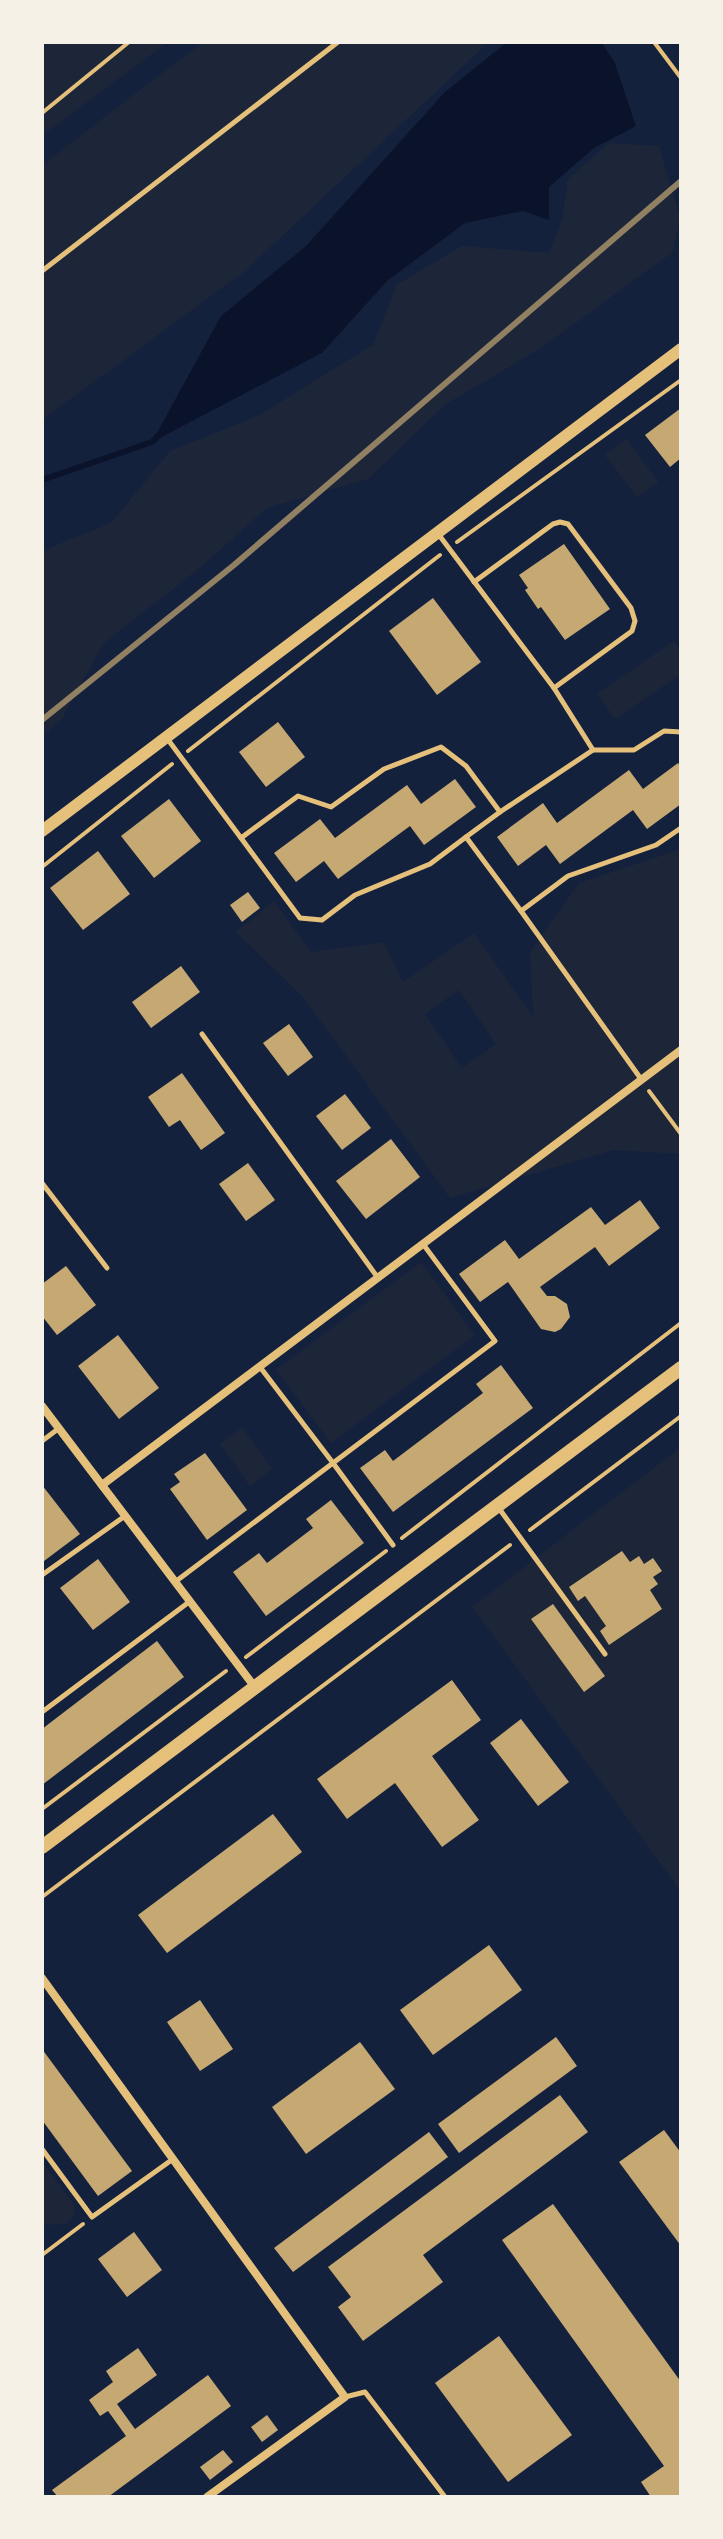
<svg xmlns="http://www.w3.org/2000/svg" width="723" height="2539" viewBox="0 0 723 2539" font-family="'Exo 2',sans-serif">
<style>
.green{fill:#1d2539;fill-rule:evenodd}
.water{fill:#0b132b}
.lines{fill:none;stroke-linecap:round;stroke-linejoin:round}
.stream{stroke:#0b132b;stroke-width:6}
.building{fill:#c6a872}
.path{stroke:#e5c07b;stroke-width:4}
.service{stroke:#e5c07b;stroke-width:5}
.minor{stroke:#e5c07b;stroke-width:8}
.tertiary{stroke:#e5c07b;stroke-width:12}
.secondary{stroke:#e5c07b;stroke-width:14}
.rail{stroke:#918062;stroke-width:6}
</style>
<rect width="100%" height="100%" fill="#14213d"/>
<g class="green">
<polygon points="42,42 168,42 42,136"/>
<polygon points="203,42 489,42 245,271 42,420 42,165"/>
<polygon points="609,143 659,146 680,218 673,252 538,350 446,404 368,479 267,508 201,567 104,643 63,717 42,737 42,551 111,523 170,451 258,416 374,344 396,285 462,246 549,253 562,219 568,179"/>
<polygon points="626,439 658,482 637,497 605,455"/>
<polygon points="674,641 681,652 681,674 615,719 597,694"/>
<path d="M681,849V1154L614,1150L450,1198L303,997L236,932L274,901L311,952L384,942L403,982L474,933L533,1017L530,952L579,883ZM459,990L496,1044L462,1068L425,1014Z"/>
<polygon points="421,1262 475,1335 331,1443 276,1370"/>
<polygon points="242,1427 272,1469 250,1486 220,1444"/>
<polygon points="681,1447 681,1891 472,1607"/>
<polygon points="42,2162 75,2206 74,2215 66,2224 42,2225"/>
</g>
<polygon class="water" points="507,42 601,42 615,63 636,126 594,148 549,187 549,220 523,211 465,223 387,281 322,353 152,442 221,316 306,246 445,92"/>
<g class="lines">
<polyline class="stream" points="42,480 152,442 158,436"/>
</g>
<g class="building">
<polygon points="681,408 681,458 670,467 645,435"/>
<polygon points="564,544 610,609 565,640 541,607 538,609 525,590 528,588 519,575"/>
<polygon points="433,598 481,662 437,695 389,631"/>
<polygon points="278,722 305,757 266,787 239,752"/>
<polygon points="678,763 681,768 681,804 647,829 633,810 560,864 546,845 518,866 497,837 543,803 557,823 629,770 643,789"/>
<polygon points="455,779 476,807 424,845 410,826 338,879 324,861 296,882 274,853 320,819 335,838 407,785 421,804"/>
<polygon points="169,799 201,841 154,878 121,836"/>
<polygon points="98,851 130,894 83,930 50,888"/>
<polygon points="248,892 260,908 242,922 230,905"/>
<polygon points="181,966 200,992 151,1028 132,1002"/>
<polygon points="289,1024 313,1057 288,1076 263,1043"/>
<polygon points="182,1073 225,1133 201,1150 180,1120 169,1127 148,1097"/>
<polygon points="345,1094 371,1128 342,1150 316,1116"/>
<polygon points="391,1139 420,1177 366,1219 336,1181"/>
<polygon points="248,1163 275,1200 246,1221 219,1184"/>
<polygon points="640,1200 660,1228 609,1266 595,1247 540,1287 547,1296 555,1296 567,1304 570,1317 561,1329 555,1332 541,1329 508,1282 480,1302 459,1274 505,1240 519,1259 591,1207 605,1225"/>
<polygon points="66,1266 96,1305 57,1335 42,1316 42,1284"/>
<polygon points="118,1335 159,1388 119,1419 78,1366"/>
<polygon points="501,1365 533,1408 393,1512 360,1468 385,1450 393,1461 483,1393 476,1384"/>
<polygon points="205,1453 247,1510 207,1540 170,1489 180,1482 174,1474"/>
<polygon points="42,1485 80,1534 44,1561 42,1559"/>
<polygon points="331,1500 364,1543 266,1616 233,1572 259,1553 267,1563 313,1528 306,1519"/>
<polygon points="622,1551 630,1562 639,1556 644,1564 653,1558 662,1571 653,1577 658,1584 650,1590 662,1609 609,1645 600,1631 606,1626 585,1596 578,1601 569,1587"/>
<polygon points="98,1559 130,1602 93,1630 60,1588"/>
<polygon points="553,1604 605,1676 584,1692 531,1619"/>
<polygon points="157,1641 184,1677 42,1785 42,1729"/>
<polygon points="452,1680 481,1720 432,1756 479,1820 442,1847 395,1783 347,1819 317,1779"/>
<polygon points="521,1719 569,1782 538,1806 490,1743"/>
<polygon points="273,1814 302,1852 167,1953 138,1915"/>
<polygon points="489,1945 522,1990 433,2055 400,2010"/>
<polygon points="200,2000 233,2049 200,2071 167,2022"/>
<polygon points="556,2037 577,2066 459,2153 438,2124"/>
<polygon points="360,2042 395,2089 306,2154 272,2107"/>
<polygon points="42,2049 132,2171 98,2196 42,2120"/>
<polygon points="560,2095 588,2132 423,2255 443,2282 363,2341 338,2307 351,2297 328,2267"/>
<polygon points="664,2130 681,2153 681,2246 619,2162"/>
<polygon points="429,2132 448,2157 293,2272 274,2248"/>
<polygon points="553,2204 681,2382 681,2497 651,2497 641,2482 664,2466 502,2240"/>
<polygon points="134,2232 162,2270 127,2297 98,2259"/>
<polygon points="499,2336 572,2435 508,2482 435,2383"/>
<polygon points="138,2348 157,2375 117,2404 135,2429 208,2375 231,2406 108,2497 58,2497 52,2490 126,2436 108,2411 100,2416 89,2400 113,2382 106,2371"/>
<polygon points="267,2415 278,2430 262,2442 251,2427"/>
<polygon points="223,2450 233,2462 210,2480 200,2467"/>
</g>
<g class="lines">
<g class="path">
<polyline points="654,42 681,78"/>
<polyline points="42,113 129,42"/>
<polyline points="457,542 681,380"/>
<polyline points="188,751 440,555"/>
<polyline points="42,867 172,764"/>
<polyline points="649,1091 681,1134"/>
<polyline points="530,1530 681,1416"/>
<polyline points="402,1538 681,1323"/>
<polyline points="246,1657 386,1551"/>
<polyline points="42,1809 226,1671"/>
<polyline points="42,1897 510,1545"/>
<polyline points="42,2255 83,2224"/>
</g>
<g class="service">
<polyline points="42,271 338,42"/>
<polyline points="439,535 554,688 593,750"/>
<polyline points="474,582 553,524 560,522 568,524 631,608 635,621 632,631 554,688"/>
<polyline points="166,737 241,838 298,796 331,807 384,769 441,747 466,766 500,812 593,750 634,750 664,731 681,732"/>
<polyline points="466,837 500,812"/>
<polyline points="241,838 300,918 322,920 355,895 430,864 466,837 521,911 568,876 656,845 681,828"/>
<polyline points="521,911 641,1079"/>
<polyline points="202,1034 378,1278"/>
<polyline points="42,1183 107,1268"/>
<polyline points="42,1441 58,1429"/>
<polyline points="498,1507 605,1654"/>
<polyline points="393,1545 333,1463 495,1341 423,1244"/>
<polyline points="42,1575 125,1516"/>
<polyline points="175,1582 333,1463 260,1367"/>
<polyline points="42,1712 189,1602"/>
<polyline points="42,2149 92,2217 173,2159"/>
<polyline points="345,2397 365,2392 445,2497"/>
</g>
<g class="minor">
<polyline points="42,1406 254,1686"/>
<polyline points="102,1485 681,1050"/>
<polyline points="42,1978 345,2397 207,2497"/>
</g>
<polyline class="tertiary" points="42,831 681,349"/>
<polyline class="secondary" points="42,1847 681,1368"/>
<polyline class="rail" points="42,720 234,565 681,181"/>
</g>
<rect width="723" height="2539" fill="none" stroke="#f6f1e7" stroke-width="88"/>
</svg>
